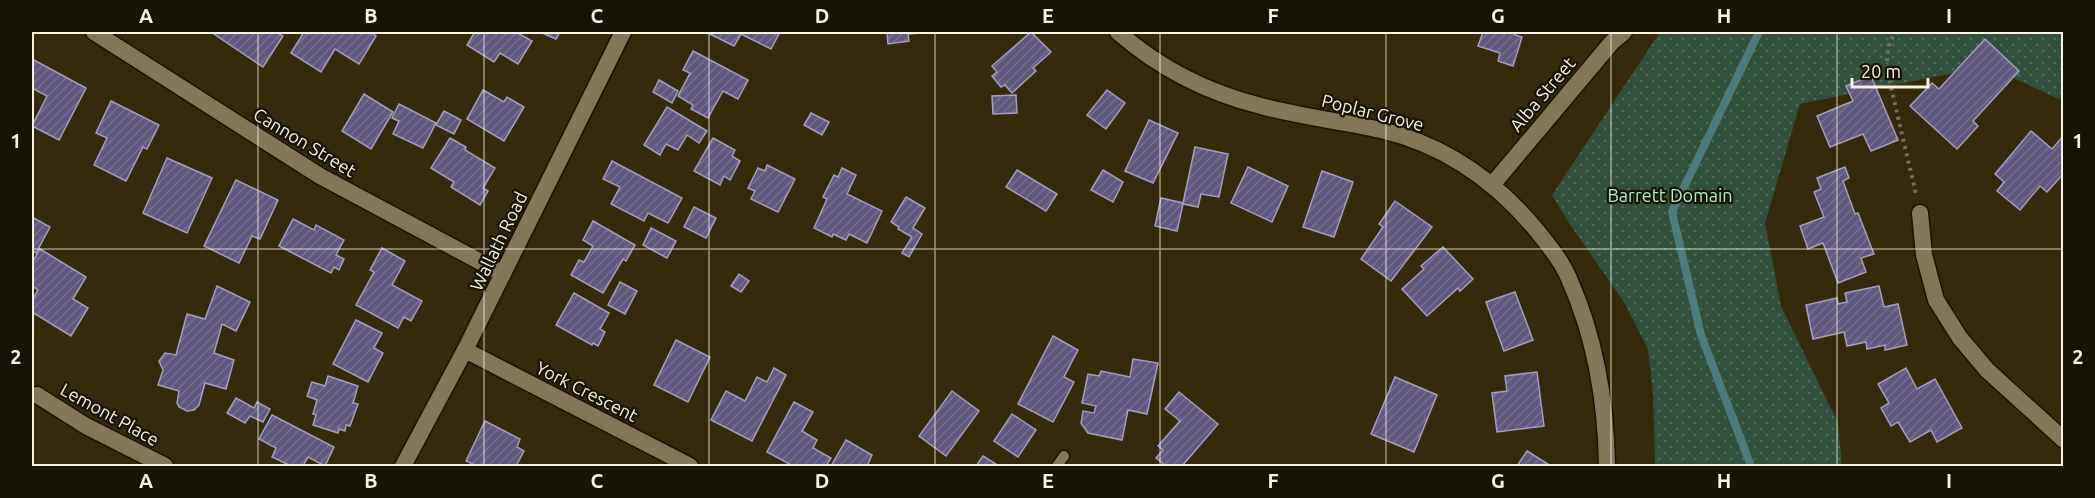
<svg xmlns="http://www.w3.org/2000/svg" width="2095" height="498" viewBox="0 0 2095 498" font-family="Ubuntu,sans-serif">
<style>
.park{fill:url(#park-dots)}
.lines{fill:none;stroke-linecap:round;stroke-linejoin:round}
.stream{stroke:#4c7c7b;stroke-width:8}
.building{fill:url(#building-hatch);stroke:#a59fbf;stroke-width:1.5}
.service-casing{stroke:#1c1200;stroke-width:13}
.minor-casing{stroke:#1c1200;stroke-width:19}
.tertiary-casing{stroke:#1c1200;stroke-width:19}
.path{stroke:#797056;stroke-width:4;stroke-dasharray:3 4.5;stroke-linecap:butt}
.service{stroke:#837758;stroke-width:10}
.minor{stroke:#837758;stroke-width:16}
.tertiary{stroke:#837758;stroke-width:16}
.grid{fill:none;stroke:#f9f2e1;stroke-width:1.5;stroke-opacity:0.55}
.labels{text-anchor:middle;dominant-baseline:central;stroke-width:4.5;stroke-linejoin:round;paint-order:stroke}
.street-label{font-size:18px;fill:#f9f2e1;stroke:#181307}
.park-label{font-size:18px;fill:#abefc2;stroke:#181307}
.neatline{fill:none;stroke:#f9f2e1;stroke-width:2}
.grid-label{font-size:20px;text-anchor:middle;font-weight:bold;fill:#f9f2e1}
</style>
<defs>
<pattern id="park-dots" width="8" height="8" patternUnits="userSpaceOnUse" patternTransform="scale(1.5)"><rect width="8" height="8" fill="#31503c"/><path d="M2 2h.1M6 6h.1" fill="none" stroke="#506a58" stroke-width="1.8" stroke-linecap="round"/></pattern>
<pattern id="building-hatch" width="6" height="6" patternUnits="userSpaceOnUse" patternTransform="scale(1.5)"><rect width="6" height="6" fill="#60587f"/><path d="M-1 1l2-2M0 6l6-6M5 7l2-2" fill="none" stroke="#787091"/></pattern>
</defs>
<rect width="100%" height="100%" fill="#352a0c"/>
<polygon class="park" points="1660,32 2063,32 2063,101 1988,66 1800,104 1765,223 1781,306 1838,423 1842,466 1655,466 1653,393 1648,349 1624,302 1571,226 1552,195"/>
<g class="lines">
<polyline class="stream" points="1751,466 1701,335 1672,212 1759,32"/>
</g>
<g class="building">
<polygon points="211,32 276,32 283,36 263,67"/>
<polygon points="304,32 370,32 376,36 359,64 335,49 321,72 291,53"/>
<polygon points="475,32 516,32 532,41 518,64 500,53 494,62 467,45"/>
<polygon points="540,32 560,32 556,39"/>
<polygon points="706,32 780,32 771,49 741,34 734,46"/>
<polygon points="887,32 931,32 908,34 909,41 888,44"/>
<polygon points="1031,32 1051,52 1033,68 1036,71 1012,93 1005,85 1001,87 992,76 997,72 992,66"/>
<polygon points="1483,32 1516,32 1515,35 1522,37 1513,66 1498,61 1500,53 1478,46"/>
<polygon points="1985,39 2019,71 1973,121 1978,126 1957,149 1910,106 1932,83 1939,89"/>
<polygon points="693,51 748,80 738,99 723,91 708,118 691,109 693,105 678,96 690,73 683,70"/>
<polygon points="32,59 86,88 59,140 32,126 47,96 32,88"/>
<polygon points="1871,76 1898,140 1871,151 1863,134 1830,147 1817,116 1853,101 1846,86"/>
<polygon points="659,80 678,91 672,103 653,92"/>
<polygon points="483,90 504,102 507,97 524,107 504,141 467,119"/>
<polygon points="1107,90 1125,103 1106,129 1087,115"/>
<polygon points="364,94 393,112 371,149 342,131"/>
<polygon points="1016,95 1017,113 993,114 992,96"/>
<polygon points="111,101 159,125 147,149 143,147 126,181 94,165 107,138 96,133"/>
<polygon points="399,104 436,123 423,148 393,134 399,121 392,118"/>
<polygon points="667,107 707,131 699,143 687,135 678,150 666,144 660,155 644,145"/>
<polygon points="444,111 461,120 454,134 436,125"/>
<polygon points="811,113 829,122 822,135 804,125"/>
<polygon points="1149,120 1178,133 1153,183 1125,171"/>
<polygon points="2031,131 2052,149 2064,135 2064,173 2047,192 2040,186 2020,210 1997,191 2004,182 1995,174"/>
<polygon points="450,138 466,147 465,150 495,168 483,188 488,191 480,205 451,187 454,182 431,168"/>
<polygon points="713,138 735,150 732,156 740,161 730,180 724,176 720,185 694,171"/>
<polygon points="1195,147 1228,154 1219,197 1201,194 1198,207 1183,204 1177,231 1155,226 1161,198 1183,203"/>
<polygon points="167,158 212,178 187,233 143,213"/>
<polygon points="612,161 682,198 668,223 648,213 644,221 611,204 620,187 603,179"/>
<polygon points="767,165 795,179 778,212 751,199 755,191 748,188 758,168 765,171"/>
<polygon points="1248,167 1288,186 1272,222 1231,203"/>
<polygon points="1845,167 1849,178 1843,181 1855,214 1858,213 1874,254 1861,258 1866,272 1838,283 1823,243 1808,249 1800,226 1824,217 1814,192 1821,189 1817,178"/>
<polygon points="842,168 856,175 847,194 882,211 867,243 849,234 846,240 833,234 832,237 814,228 827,199 823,197 834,175 838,177"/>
<polygon points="1017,170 1057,194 1046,211 1006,187"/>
<polygon points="1103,170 1123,182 1113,202 1091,190"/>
<polygon points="1322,171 1353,182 1334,237 1303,227"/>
<polygon points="236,180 278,200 260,239 252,236 239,263 204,246"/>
<polygon points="906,197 925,208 913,228 922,234 909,257 902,253 912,237 898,229 899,227 891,222"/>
<polygon points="1395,201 1432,227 1391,281 1361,259 1383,227 1379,224"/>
<polygon points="694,207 716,218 706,238 684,227"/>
<polygon points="32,217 50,227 36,253 32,251"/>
<polygon points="293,219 314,230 316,225 344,240 336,255 344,259 339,270 334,267 331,273 279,246"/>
<polygon points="593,221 635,245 626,261 623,259 603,293 571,275 579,260 584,262 593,246 583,240"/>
<polygon points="651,228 676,241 667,258 643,245"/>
<polygon points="1443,247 1473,279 1460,291 1458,288 1427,316 1402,289 1424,269 1421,266"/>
<polygon points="382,248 405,261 392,285 422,301 411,321 404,317 398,328 356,305 374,272 370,270"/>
<polygon points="40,249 86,277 73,299 88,308 71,336 32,312 32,300 38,290 32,286 32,263"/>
<polygon points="739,274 749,281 741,292 731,286"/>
<polygon points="620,282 637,291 625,314 608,305"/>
<polygon points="217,286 250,302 236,331 222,324 214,353 234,360 226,389 205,383 199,405 194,410 187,411 179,407 177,403 179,391 158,385 163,370 159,361 165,353 176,355 187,314 205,319"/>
<polygon points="1879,286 1884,307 1898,304 1907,345 1885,350 1885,345 1867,349 1866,342 1847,346 1844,332 1813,339 1806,305 1837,298 1838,304 1847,302 1845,293"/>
<polygon points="1515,292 1533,340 1504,351 1486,302"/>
<polygon points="574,293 609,313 600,329 605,332 598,346 593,343 592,345 556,325"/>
<polygon points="356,320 382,333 374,348 383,353 368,382 333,364"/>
<polygon points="1053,336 1078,350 1064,377 1074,382 1053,422 1018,404"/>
<polygon points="676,340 710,357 688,402 654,385"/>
<polygon points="1133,359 1158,363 1147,414 1128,410 1122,440 1088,433 1081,423 1083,411 1094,413 1096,406 1082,403 1088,374 1099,376 1101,371 1130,377"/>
<polygon points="774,368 786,375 752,441 711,420 726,391 745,401 757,377 767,382"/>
<polygon points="1906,368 1917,389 1935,379 1962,428 1937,442 1931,430 1910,442 1898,422 1891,426 1881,408 1889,403 1878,384"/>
<polygon points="1537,372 1544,426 1497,432 1492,393 1507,391 1505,376"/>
<polygon points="328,376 358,386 353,403 358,404 350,426 346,425 345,431 339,429 338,433 313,425 316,415 313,414 317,400 307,396 312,382 325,386"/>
<polygon points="1395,377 1437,395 1414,452 1371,434"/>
<polygon points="952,391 979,411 946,456 919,436"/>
<polygon points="1179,392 1218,424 1182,466 1166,466 1156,458 1163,450 1158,446 1180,421 1165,409"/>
<polygon points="236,398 254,408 257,402 270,409 263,422 250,416 245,423 227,413"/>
<polygon points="794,402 813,412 802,431 817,440 813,448 831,458 826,466 793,466 767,452"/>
<polygon points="1012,414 1036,430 1018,457 994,441"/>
<polygon points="272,415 334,447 325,466 308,457 303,466 291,466 272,457 276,448 259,439"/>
<polygon points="485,421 520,439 517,447 524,451 516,466 477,466 466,461"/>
<polygon points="846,440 872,455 867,466 831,466"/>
<polygon points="1527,451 1551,466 1517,466"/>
<polygon points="983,456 999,466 976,466"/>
</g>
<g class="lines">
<defs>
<polyline id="service" points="1057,466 1064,456"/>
<g id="minor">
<polyline points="94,32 320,176 503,274"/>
<polyline points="1492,185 1612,42 1624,32"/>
<polyline points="1920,213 1924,255 1936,300 1960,338 1987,370 2064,440"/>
<polyline points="465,350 690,466"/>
<polyline points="37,395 86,426 165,466"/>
<polyline points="403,466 465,350 623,32"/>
</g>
<path id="tertiary" d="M1118,32C1159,68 1209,93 1261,106C1301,117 1342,121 1381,130C1445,145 1497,182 1538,232C1550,247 1563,263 1570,281C1596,340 1606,403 1607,466"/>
</defs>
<use href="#service" class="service-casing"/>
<use href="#minor" class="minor-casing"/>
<use href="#tertiary" class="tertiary-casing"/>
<path class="path" d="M1899,32C1886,39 1887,57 1887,70L1916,194"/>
<use href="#service" class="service"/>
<use href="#minor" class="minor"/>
<use href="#tertiary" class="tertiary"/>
</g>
<path class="grid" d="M258,32V466M484,32V466M709,32V466M935,32V466M1160,32V466M1386,32V466M1611,32V466M1837,32V466M32,249H2064"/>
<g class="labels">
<g class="street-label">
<text transform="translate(1542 94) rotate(-50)">Alba Street</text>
<text transform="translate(1373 112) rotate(14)">Poplar Grove</text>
<text transform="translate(305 142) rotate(31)">Cannon Street</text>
<text transform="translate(498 241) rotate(-64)">Wallath Road</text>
<text transform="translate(587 391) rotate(27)">York Crescent</text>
<text transform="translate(110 414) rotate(29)">Lemont Place</text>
</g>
<g class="park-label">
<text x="1670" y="195">Barrett Domain</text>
</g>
</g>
<rect width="2095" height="498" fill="none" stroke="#181307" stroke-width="66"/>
<path d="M1852 78v9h76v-9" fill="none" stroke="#f9f2e1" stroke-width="3"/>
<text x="1861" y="78" font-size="18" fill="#f9f2e1" stroke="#181307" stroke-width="4.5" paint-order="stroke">20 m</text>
<rect x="33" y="33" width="2029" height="432" class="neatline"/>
<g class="grid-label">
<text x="146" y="23">A</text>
<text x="371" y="23">B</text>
<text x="597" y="23">C</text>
<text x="822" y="23">D</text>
<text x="1048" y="23">E</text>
<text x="1273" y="23">F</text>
<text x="1498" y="23">G</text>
<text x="1724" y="23">H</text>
<text x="1949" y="23">I</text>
<text x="16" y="148">1</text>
<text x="2078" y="148">1</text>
<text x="16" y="364">2</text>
<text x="2078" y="364">2</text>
<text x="146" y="488">A</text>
<text x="371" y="488">B</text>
<text x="597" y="488">C</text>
<text x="822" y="488">D</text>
<text x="1048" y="488">E</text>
<text x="1273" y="488">F</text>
<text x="1498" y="488">G</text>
<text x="1724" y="488">H</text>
<text x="1949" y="488">I</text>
</g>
</svg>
